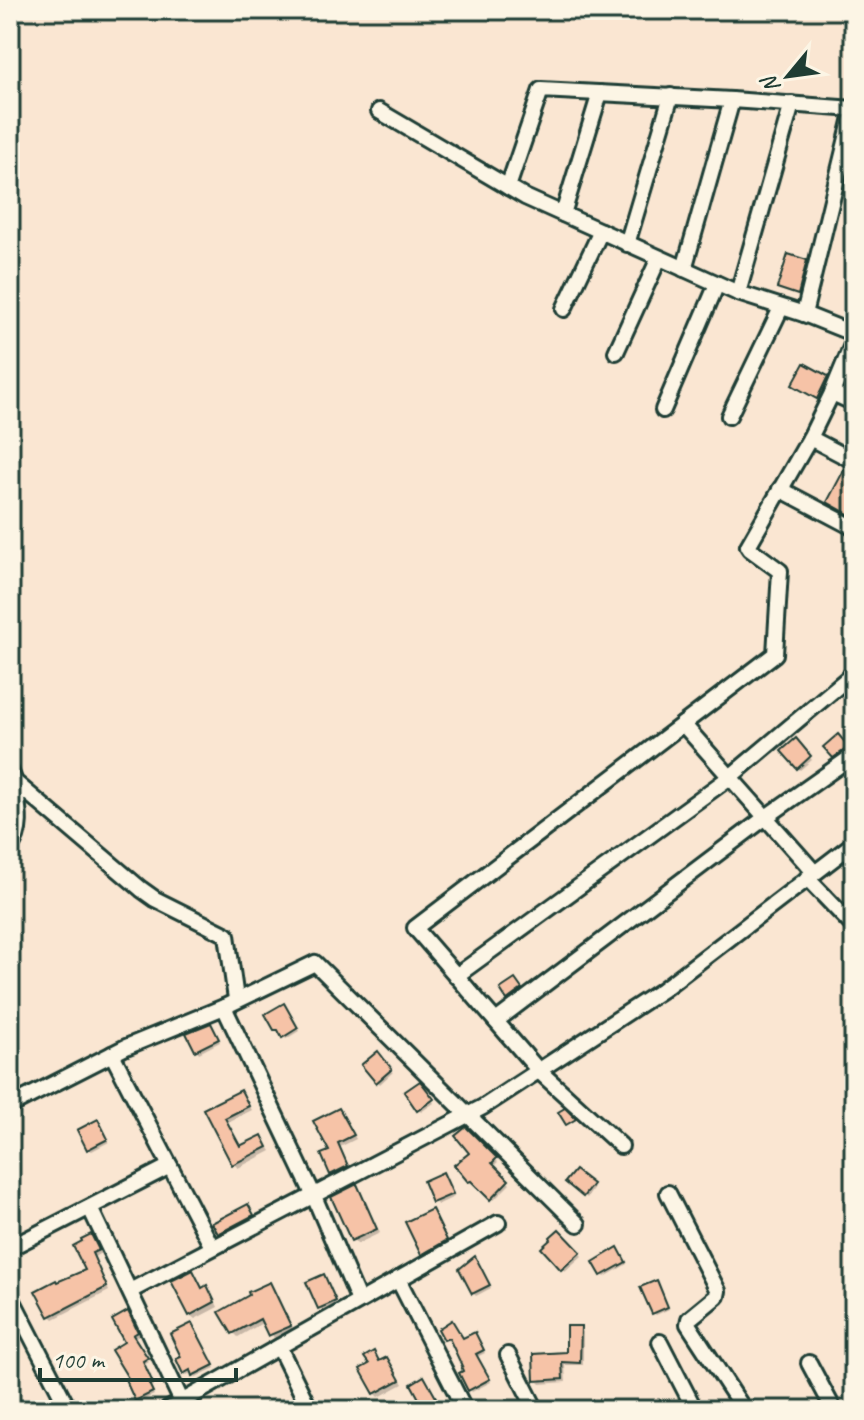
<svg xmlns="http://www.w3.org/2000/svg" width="864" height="1420" viewBox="0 0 864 1420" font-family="Caveat,sans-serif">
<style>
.shadow{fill:#0003}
.building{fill:#f6c3a7;stroke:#1f3d34;stroke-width:2}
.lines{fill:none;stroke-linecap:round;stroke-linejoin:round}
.minor-casing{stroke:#1f3d34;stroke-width:20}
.minor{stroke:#fcf5e5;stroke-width:14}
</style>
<rect width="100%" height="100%" fill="#fae6d2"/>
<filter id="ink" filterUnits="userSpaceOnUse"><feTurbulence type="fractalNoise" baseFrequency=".0125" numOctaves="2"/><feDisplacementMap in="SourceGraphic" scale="16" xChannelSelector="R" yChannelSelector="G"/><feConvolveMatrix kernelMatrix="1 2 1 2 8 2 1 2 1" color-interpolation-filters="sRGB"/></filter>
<g filter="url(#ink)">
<g class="shadow">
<polygon points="806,262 810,266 802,298 783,291 779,287"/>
<polygon points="827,377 830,380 820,400 797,388"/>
<polygon points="838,737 849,750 837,759 826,747"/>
<polygon points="796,741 812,760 800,770 784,751"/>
<polygon points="517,984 523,992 511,1001 509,999"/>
<polygon points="286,1008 299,1031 286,1039 281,1032 275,1029"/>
<polygon points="213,1028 220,1042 199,1053 197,1050"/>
<polygon points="377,1054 393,1072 380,1084 364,1065"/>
<polygon points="422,1086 434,1103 421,1112 419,1110"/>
<polygon points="240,1092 252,1110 228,1122 242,1148 262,1138 271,1151 238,1168 234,1164 206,1110"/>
<polygon points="339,1110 356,1139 340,1147 351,1170 335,1178 332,1174 323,1155 332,1151"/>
<polygon points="100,1124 109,1142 92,1151 89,1149"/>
<polygon points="466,1130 498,1162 492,1167 510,1184 494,1200 475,1182 472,1183 457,1165 472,1154"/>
<polygon points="575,1172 594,1188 587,1198 568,1182"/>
<polygon points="445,1177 454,1197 437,1205 425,1182"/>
<polygon points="356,1187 360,1191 380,1233 357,1244 353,1239"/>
<polygon points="248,1206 257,1220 224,1237 219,1233"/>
<polygon points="432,1212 436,1216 450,1245 427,1258 422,1254"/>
<polygon points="559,1231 582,1256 565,1271 544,1249"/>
<polygon points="91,1236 101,1253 94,1257 109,1291 54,1319 51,1316 88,1270"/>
<polygon points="620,1252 627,1264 605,1277 603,1275"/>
<polygon points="477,1261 491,1288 476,1296 473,1293"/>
<polygon points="192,1272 203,1289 206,1288 211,1292 218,1307 195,1319 190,1315"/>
<polygon points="326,1279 337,1304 322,1310 320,1307"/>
<polygon points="270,1284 274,1288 293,1330 274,1338 264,1322 238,1337 234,1333"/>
<polygon points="659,1285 669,1309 656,1315 654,1313"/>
<polygon points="130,1316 139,1335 134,1338 149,1361 144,1364 154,1385 150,1387 154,1395 139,1402 136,1400 131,1379 127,1342"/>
<polygon points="194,1328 215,1368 196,1377 193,1372 187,1375 185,1372 184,1358"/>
<polygon points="580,1328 583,1332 583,1365 565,1365 566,1382 540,1384 536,1380 568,1353"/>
<polygon points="440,1329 463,1340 477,1337 485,1353 477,1357 491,1382 472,1392 470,1389 466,1372 452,1340 448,1341"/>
<polygon points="374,1354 380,1362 387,1359 391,1363 403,1384 379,1397 375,1393 371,1365"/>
<polygon points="426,1381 439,1404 428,1410 414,1384"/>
<polygon points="502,1402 509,1410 486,1410"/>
<polygon points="358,1405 362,1410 348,1410"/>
</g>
<g class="building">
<polygon points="788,254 807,260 798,295 777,288"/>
<polygon points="804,363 828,376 817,399 792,385"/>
<polygon points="845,468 854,473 854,517 827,502"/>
<polygon points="838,734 849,747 833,758 823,747"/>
<polygon points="796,738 811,756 797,769 781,751"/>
<polygon points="515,979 522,989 507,1000 500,989"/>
<polygon points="284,1003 298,1028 282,1038 278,1030 274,1030 265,1014"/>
<polygon points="211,1023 219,1039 195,1051 186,1033"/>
<polygon points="378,1051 392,1069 376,1083 361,1065"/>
<polygon points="420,1081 434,1099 417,1111 404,1092"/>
<polygon points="241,1090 249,1106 225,1118 240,1146 262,1135 268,1147 232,1165 203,1109"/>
<polygon points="339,1108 354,1135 338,1143 348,1166 330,1175 321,1154 329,1151 313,1121"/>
<polygon points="565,1108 576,1119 566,1125 558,1112"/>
<polygon points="98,1119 108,1139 87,1150 77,1130"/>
<polygon points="466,1127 497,1158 492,1163 509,1180 490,1200 471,1181 468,1182 454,1165 469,1153 455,1136"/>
<polygon points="575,1170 593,1184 583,1197 565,1182"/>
<polygon points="443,1172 453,1194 432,1203 423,1181"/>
<polygon points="357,1184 377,1229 351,1241 331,1197"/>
<polygon points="248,1204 254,1215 218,1234 212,1223"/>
<polygon points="432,1209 447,1240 421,1255 405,1222"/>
<polygon points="559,1229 581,1252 561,1270 541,1248 551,1239 550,1237"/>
<polygon points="91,1234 99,1250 92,1253 107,1287 49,1317 35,1291 56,1280 57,1282 85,1270 73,1246 82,1241 81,1239"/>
<polygon points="618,1247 626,1262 601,1276 593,1262"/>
<polygon points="475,1256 490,1285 472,1294 459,1269"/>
<polygon points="193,1270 202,1288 207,1285 215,1302 189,1316 171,1281"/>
<polygon points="324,1274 336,1301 318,1309 306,1282"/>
<polygon points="657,1280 668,1307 652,1314 640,1287"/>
<polygon points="270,1282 291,1326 268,1336 260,1319 232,1334 219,1312 249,1295 248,1292"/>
<polygon points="128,1311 138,1332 133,1335 148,1358 143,1361 153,1383 149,1384 153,1392 135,1401 125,1379 128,1378 111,1350 124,1342 112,1320"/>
<polygon points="452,1320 463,1338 475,1332 484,1350 476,1354 490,1379 468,1391 459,1373 463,1371 461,1366 462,1366 449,1338 444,1340 438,1329"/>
<polygon points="192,1323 214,1365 192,1376 190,1370 183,1374 176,1359 181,1357 170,1334"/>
<polygon points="566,1326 581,1326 580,1363 562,1362 563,1379 534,1381 533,1354 566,1352"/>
<polygon points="374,1351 379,1361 387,1357 400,1380 374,1394 360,1369 369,1364 364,1357"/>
<polygon points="424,1376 438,1401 424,1408 411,1384"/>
</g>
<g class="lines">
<defs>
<g id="minor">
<polyline points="379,111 525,197 738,293 804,314 854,334"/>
<polyline points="508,187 541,90 732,100"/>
<polyline points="563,214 600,93"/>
<polyline points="627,244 671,96"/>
<polyline points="684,269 732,100 854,109"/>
<polyline points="738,293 792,104"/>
<polyline points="564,309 601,231"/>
<polyline points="804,314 854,109"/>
<polyline points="616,352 659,258"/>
<polyline points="832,393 854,403"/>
<polyline points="663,410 717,284"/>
<polyline points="729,416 781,308"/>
<polyline points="810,438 854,461"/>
<polyline points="780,489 854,528"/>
<polyline points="683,724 775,654 780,571 750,549 748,546 810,438 832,393 854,340"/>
<polyline points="10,770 15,782 141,889 155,899 227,935 236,999"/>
<path d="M10,848C25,829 17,803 14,781"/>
<polyline points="807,878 854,927"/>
<polyline points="456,976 730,777 854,673"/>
<polyline points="224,1007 313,1194 359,1301"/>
<polyline points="496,1021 766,817 854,755"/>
<polyline points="10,1106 126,1047 224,1007 315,963 578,1224"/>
<polyline points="621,1146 539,1071 415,928 683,724 814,872"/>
<polyline points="170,1166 212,1247"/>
<polyline points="668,1193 718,1291 717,1296 689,1319 688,1324 744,1410"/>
<polyline points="90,1208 182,1402"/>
<polyline points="10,1248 170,1166 112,1054"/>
<polyline points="398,1279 465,1410"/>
<polyline points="130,1291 483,1107 662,990 854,843"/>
<polyline points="10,1295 69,1410"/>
<polyline points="660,1342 695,1410"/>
<polyline points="279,1347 310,1410"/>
<polyline points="508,1355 536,1410"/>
<polyline points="809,1363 834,1410"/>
<polyline points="167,1410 498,1223"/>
</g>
</defs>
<use href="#minor" class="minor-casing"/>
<use href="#minor" class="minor"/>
</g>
</g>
<rect width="864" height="1420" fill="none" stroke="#fcf5e5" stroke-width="40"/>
<rect x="20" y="20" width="824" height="1380" fill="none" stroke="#1f3d34" stroke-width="3" filter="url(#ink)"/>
<g transform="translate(788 76) rotate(241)" stroke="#fcf5e5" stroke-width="6" paint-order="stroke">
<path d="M0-6L14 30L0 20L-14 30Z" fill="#1f3d34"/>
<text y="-12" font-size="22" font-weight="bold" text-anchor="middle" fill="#1f3d34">N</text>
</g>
<path d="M40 1368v12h196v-12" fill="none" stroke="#1f3d34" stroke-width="4"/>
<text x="52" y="1368" font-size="24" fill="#1f3d34" stroke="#fcf5e5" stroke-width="6" paint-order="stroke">100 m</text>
</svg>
